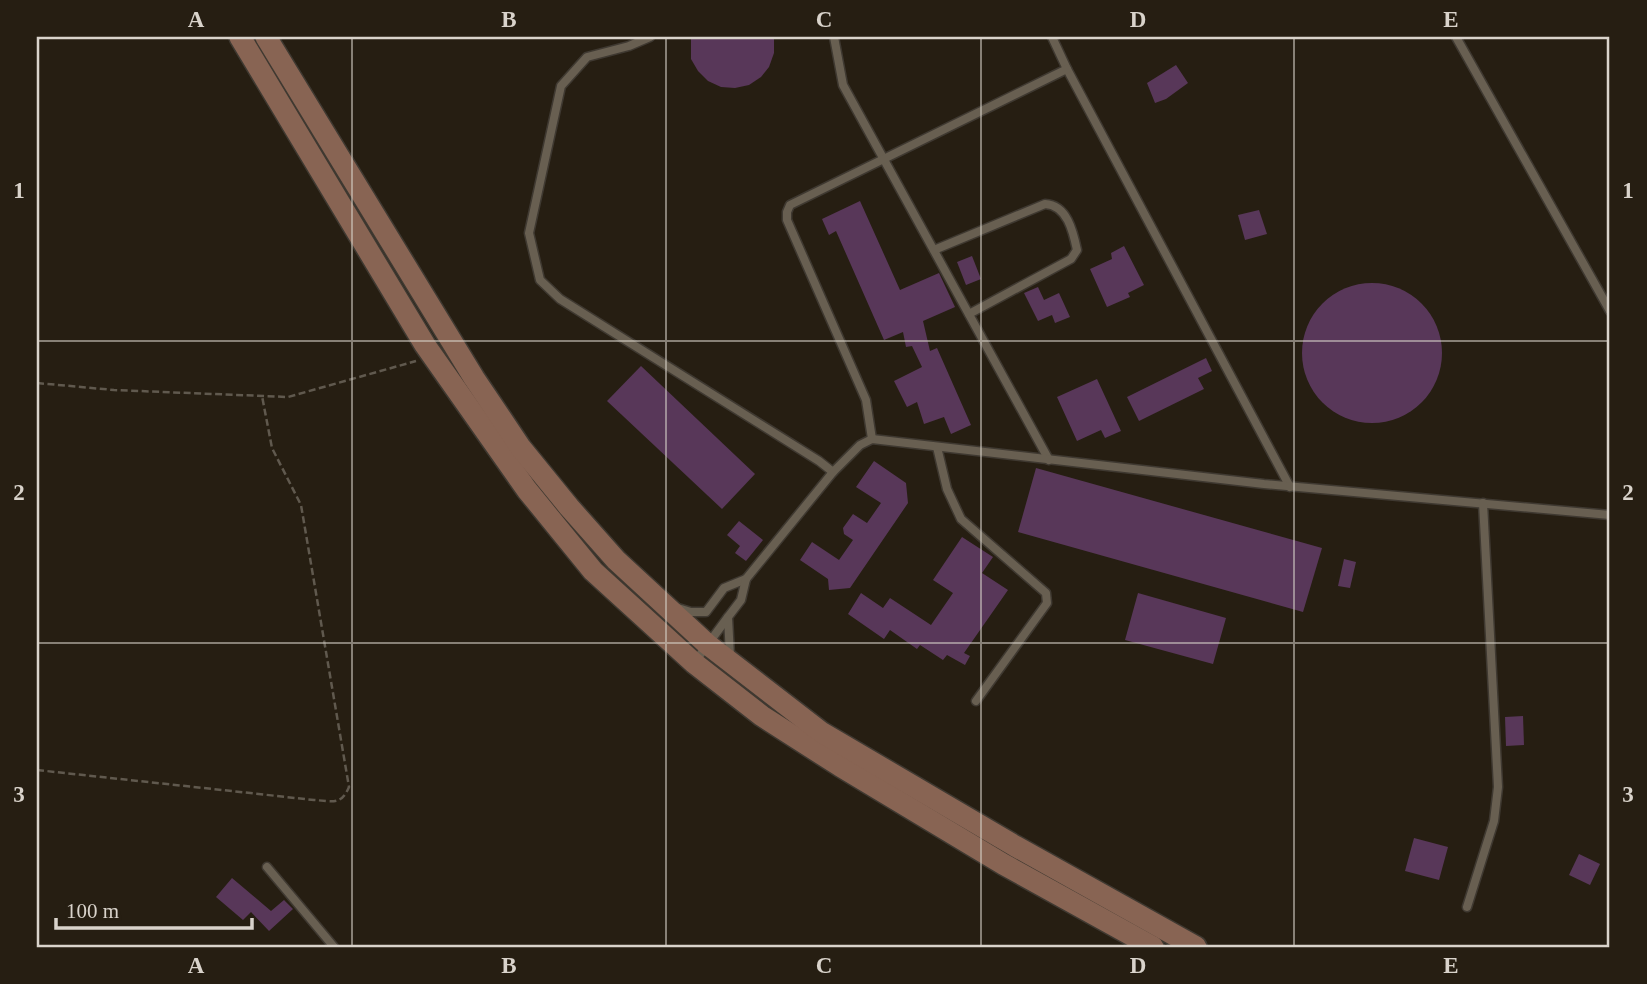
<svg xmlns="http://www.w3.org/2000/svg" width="1647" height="984" viewBox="0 0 1647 984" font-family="Georgia,serif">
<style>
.building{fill:#583759}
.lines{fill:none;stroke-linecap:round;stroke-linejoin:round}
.lane-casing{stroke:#3f3931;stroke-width:11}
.secondary-casing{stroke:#3f3931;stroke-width:24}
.path{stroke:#60594e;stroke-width:2.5;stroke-dasharray:7 3.5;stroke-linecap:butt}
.lane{stroke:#685f51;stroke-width:8}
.secondary{stroke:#886453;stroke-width:21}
.grid{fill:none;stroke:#d9d3cb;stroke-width:2;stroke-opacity:0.55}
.neatline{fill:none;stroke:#d9d3cb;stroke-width:2.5}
.grid-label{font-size:23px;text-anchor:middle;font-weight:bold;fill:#d9d3cb}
</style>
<rect width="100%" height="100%" fill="#261e12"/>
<g class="building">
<polygon points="691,37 774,37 774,53 769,67 761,77 749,85 735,88 721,87 708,81 698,71 691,59"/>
<polygon points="1176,65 1188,83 1166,99 1155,103 1147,83"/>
<polygon points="860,201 900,290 939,273 955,307 923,321 930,351 937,348 971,425 951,434 944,417 924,424 917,402 907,407 894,381 922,367 912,346 906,347 903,332 884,340 836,231 829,235 822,219"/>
<polygon points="1259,210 1267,234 1245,240 1238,215"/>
<polygon points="1124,246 1144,285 1128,293 1130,297 1107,307 1090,269 1112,259 1111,253"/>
<polygon points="972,256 981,279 966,285 957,262"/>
<circle cx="1372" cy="353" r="70"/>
<polygon points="1038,287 1044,300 1059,293 1070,317 1055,323 1052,315 1038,321 1024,293"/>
<polygon points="1206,358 1212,371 1198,378 1204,389 1139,421 1127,397"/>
<polygon points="641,366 755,474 722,509 607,401"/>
<polygon points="1097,379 1121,431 1105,438 1101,430 1077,441 1057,397"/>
<polygon points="874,461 906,483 908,503 850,588 829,590 828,579 800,560 812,542 839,560 853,540 844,534 843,528 853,514 867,523 881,503 856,487"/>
<polygon points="1036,468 1322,548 1303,612 1018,532"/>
<polygon points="739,521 763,540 746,561 735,553 740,546 727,535"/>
<polygon points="962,537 993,557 982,573 1008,590 964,653 970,656 965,665 947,655 943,660 920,645 917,649 890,630 884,639 848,614 861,593 883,608 890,598 931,625 953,593 933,580"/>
<polygon points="1344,559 1356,562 1350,588 1338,586"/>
<polygon points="1138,593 1226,618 1213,664 1125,640"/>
<polygon points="1523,716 1524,745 1506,746 1505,717"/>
<polygon points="1414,838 1448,847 1439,880 1405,871"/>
<polygon points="1579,854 1600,864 1590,885 1569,875"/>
<polygon points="232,878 271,911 284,900 293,909 269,931 251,912 243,920 216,897"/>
</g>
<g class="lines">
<defs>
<g id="lane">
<polyline points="650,37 629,46 587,57 561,86 529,233 540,280 560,299 819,461 833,472"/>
<polyline points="834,37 843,85 1049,460"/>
<polyline points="1052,37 1067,69 1290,487"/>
<polyline points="1456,37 1610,311"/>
<path d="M934,250L1045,204C1067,205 1073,231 1077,250L1071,259L969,314"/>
<polyline points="872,439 866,400 787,220 787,212 790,205 1067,69"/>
<polyline points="937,447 947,489 961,519 1046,593 1047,603 976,701"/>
<polyline points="678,608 691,612 706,612 724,588 746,579"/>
<polyline points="730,656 728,617 741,600 746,579 833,472 860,445 872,439 1264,484 1610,515"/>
<polyline points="694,663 728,617"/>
<polyline points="267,867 334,947"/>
<polyline points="1467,907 1494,821 1498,787 1483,503"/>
</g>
<g id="secondary">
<polyline points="240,37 425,345 527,490 593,571 694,663 762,716 840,766 1003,864 1153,947"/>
<polyline points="266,37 474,378 521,448 569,507 616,560 707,644 821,732 1015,846 1196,947"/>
</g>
</defs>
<use href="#lane" class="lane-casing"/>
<use href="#secondary" class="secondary-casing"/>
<g class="path">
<polyline points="37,383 114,390 288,397 416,361"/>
<path d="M37,770L314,800C332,801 341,806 349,787L301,505L272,448L262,396"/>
</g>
<use href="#lane" class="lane"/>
<use href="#secondary" class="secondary"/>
</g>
<path class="grid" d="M352,37V947M666,37V947M981,37V947M1294,37V947M37,341H1610M37,643H1610"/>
<rect width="1647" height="984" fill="none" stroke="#261e12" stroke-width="77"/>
<path d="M56 918v10h196v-10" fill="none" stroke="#d9d3cb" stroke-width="3.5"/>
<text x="66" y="918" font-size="21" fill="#d9d3cb" stroke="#261e12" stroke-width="5" paint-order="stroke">100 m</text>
<rect x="38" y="38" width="1570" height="908" class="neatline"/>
<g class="grid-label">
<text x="196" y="27">A</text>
<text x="509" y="27">B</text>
<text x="824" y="27">C</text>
<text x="1138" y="27">D</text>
<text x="1451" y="27">E</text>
<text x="19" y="198">1</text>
<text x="1628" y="198">1</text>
<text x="19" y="500">2</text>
<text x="1628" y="500">2</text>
<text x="19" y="802">3</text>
<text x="1628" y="802">3</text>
<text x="196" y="973">A</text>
<text x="509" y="973">B</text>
<text x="824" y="973">C</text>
<text x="1138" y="973">D</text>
<text x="1451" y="973">E</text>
</g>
</svg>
